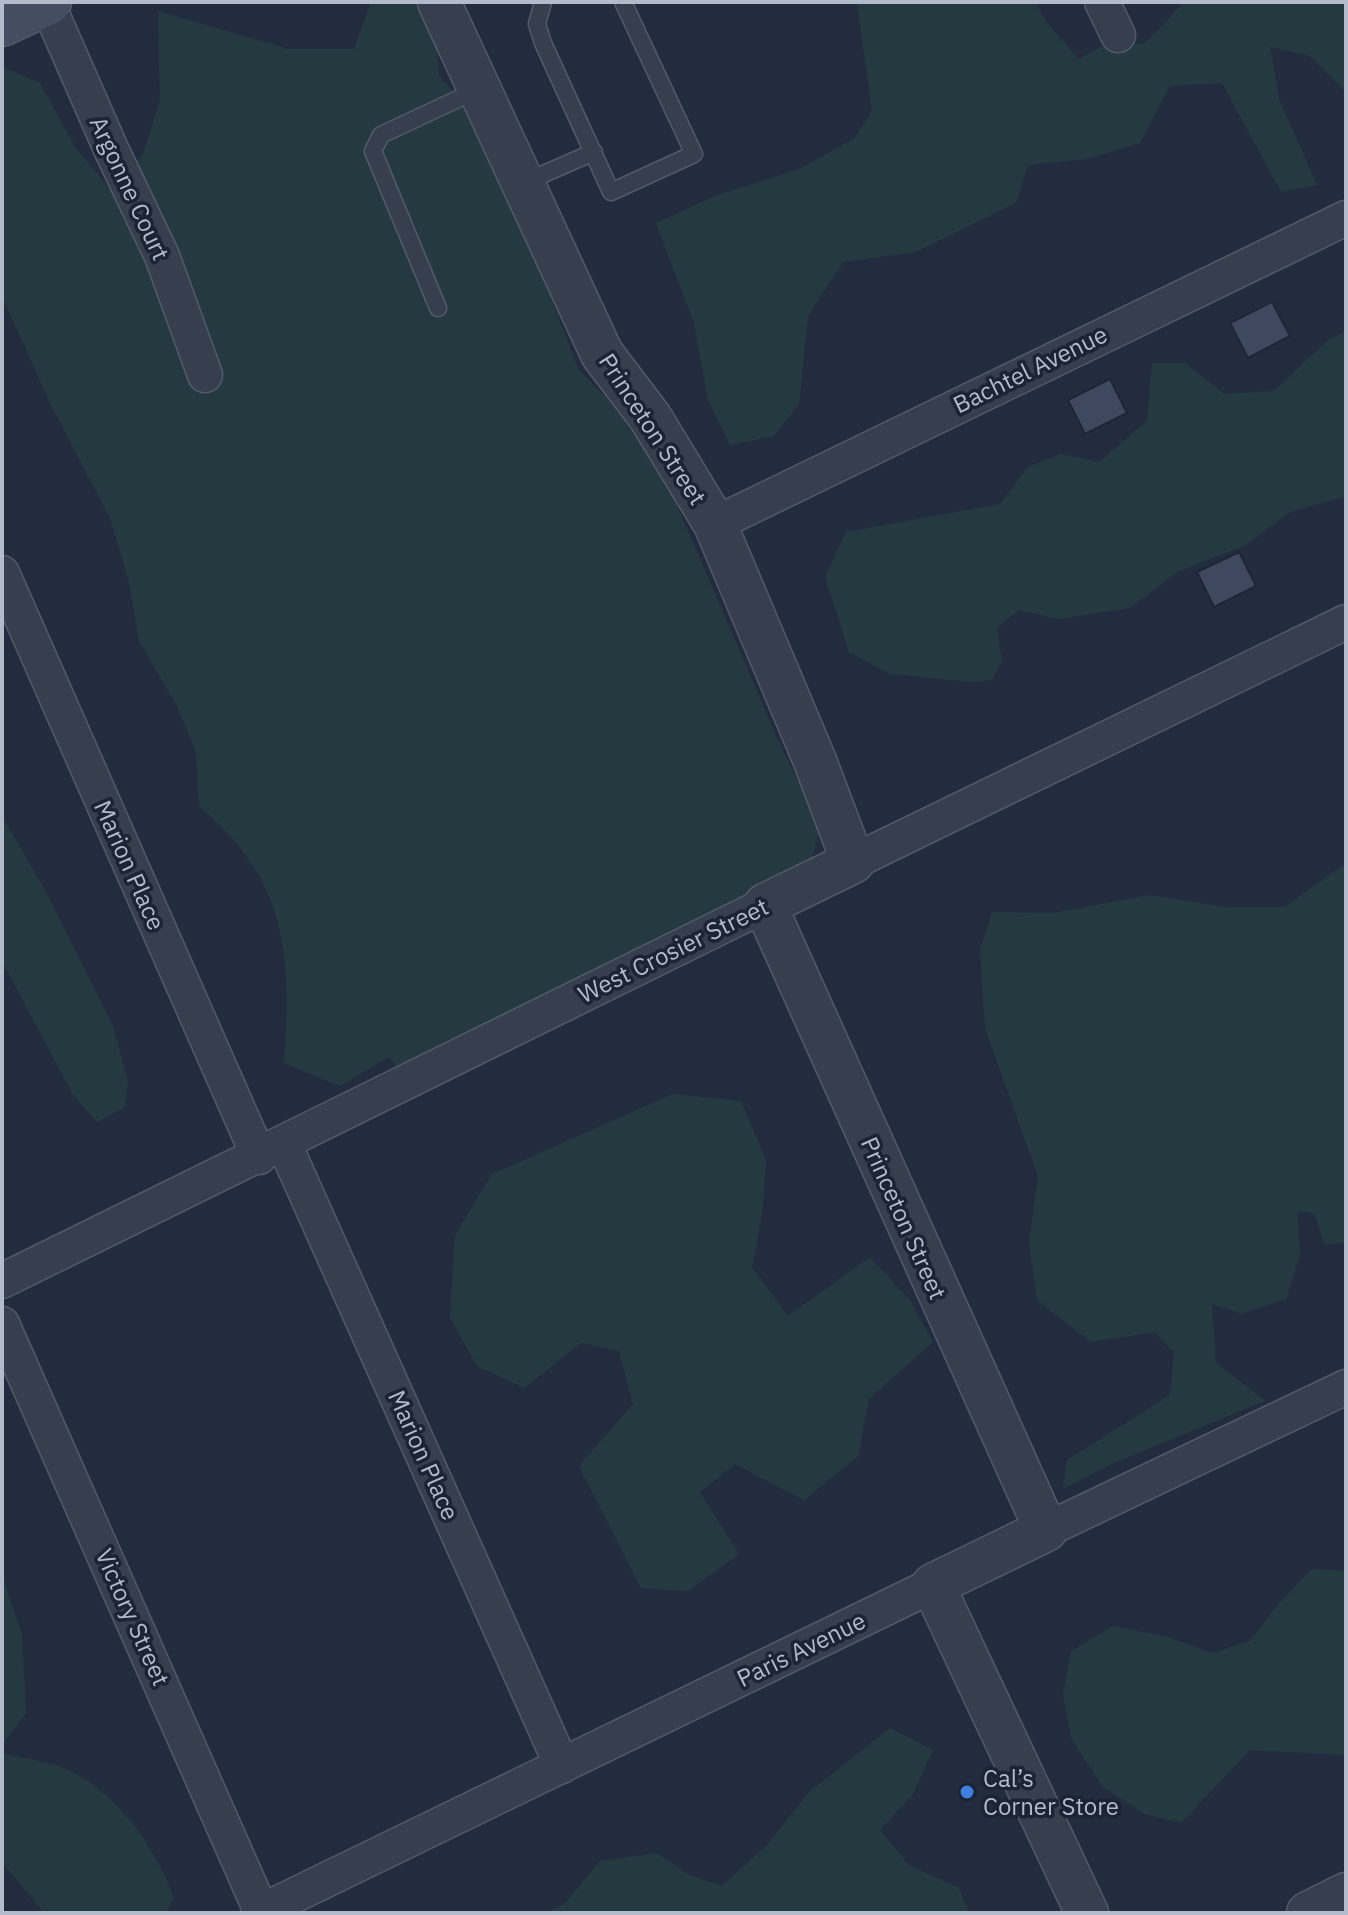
<svg xmlns="http://www.w3.org/2000/svg" width="1348" height="1915" viewBox="0 0 1348 1915" font-family="'IBM Plex Sans',sans-serif">
<style>
.green{fill:#253a40}
.building{fill:#3e495f;stroke:#1e2636;stroke-width:2}
.lines{fill:none;stroke-linecap:round;stroke-linejoin:round}
.service-casing{stroke:#525a6a;stroke-width:19}
.minor-casing{stroke:#525a6a;stroke-width:37}
.tertiary-casing{stroke:#525a6a;stroke-width:45}
.secondary-casing{stroke:#525a6a;stroke-width:47}
.service{stroke:#373f4f;stroke-width:16}
.minor{stroke:#373f4f;stroke-width:34}
.tertiary{stroke:#373f4f;stroke-width:42}
.secondary{stroke:#444d62;stroke-width:44}
.shop-dot{fill:#3f7fe0;stroke:#1c2434;stroke-width:3}
.labels{text-anchor:middle;dominant-baseline:central;stroke-width:7;stroke-linejoin:round;paint-order:stroke}
.street-label{font-size:24px;fill:#b3baca;stroke:#1c2434}
.poi-label{font-size:24px;fill:#b3baca;stroke:#1c2434;text-anchor:start}
</style>
<rect width="100%" height="100%" fill="#232c3f"/>
<g class="green">
<path d="M371,2H422L435,25L439,76L486,126L512,210L538,265L579,370L607,399L660,466L777,738L820,827L810,868L401,1071L389,1057L340,1086L284,1063C292,954 287,880 199,806L196,752L177,706L139,641L130,586L110,518L50,403L2,296V67L40,83L75,147L112,192L143,154L160,100L158,11L288,49H354Z"/>
<polygon points="857,2 1035,2 1047,23 1079,59 1103,46 1146,43 1180,6 1179,2 1346,2 1346,92 1310,56 1270,47 1279,99 1317,185 1281,192 1222,83 1170,86 1140,143 1088,159 1028,165 1016,203 916,252 843,262 808,316 799,404 774,436 730,445 708,400 694,323 656,223 715,196 799,169 854,139 872,111"/>
<polygon points="1346,331 1346,496 1290,512 1246,545 1179,571 1130,608 1058,619 1018,610 997,628 1002,660 992,680 972,682 890,674 849,652 825,577 846,532 1000,504 1028,467 1061,454 1099,462 1147,421 1152,363 1185,363 1224,394 1274,391 1329,339"/>
<polygon points="2,816 46,892 113,1026 128,1082 125,1107 97,1122 73,1095 2,961"/>
<polygon points="1346,863 1346,1243 1324,1244 1314,1213 1297,1211 1300,1255 1286,1299 1241,1314 1212,1304 1216,1363 1265,1401 1116,1462 1063,1489 1067,1460 1170,1395 1174,1353 1155,1332 1091,1342 1037,1300 1029,1243 1038,1176 985,1028 980,950 992,912 1054,913 1149,895 1226,907 1285,907"/>
<polygon points="673,1094 741,1101 766,1160 763,1207 752,1267 788,1316 870,1257 910,1300 933,1342 869,1399 858,1456 804,1500 735,1464 700,1492 739,1554 688,1591 641,1588 579,1466 633,1404 619,1351 581,1343 524,1388 477,1366 450,1318 455,1235 492,1174"/>
<polygon points="1312,1569 1346,1571 1346,1755 1250,1750 1181,1823 1145,1814 1103,1787 1072,1740 1063,1696 1071,1651 1113,1626 1168,1637 1212,1653 1250,1641 1280,1602"/>
<polygon points="2,1575 22,1634 26,1713 2,1745"/>
<polygon points="890,1728 933,1750 913,1794 880,1830 909,1865 959,1888 969,1913 547,1913 565,1903 600,1861 657,1853 690,1875 722,1886 767,1845 809,1792"/>
<path d="M2,1753C24,1759 55,1762 75,1773C122,1800 155,1848 174,1898L166,1913H44L2,1862Z"/>
</g>
<g class="building">
<polygon points="1272,302 1290,336 1248,358 1230,323"/>
<polygon points="1110,379 1127,413 1085,434 1068,400"/>
<polygon points="1239,552 1256,586 1214,607 1197,572"/>
</g>
<g class="lines">
<defs>
<g id="service">
<polyline points="543,2 537,24 543,43 611,192 694,154 623,2"/>
<polyline points="523,183 594,152"/>
<polyline points="438,308 373,151 381,135 477,90"/>
</g>
<g id="minor">
<polyline points="1102,2 1118,35"/>
<polyline points="47,3 111,149 162,256 205,375"/>
<polyline points="715,524 1346,218"/>
<polyline points="2,573 259,1157"/>
<polyline points="853,862 1346,622"/>
<polyline points="284,1144 562,1766"/>
<polyline points="2,1281 765,905"/>
<polyline points="2,1324 261,1911"/>
<polyline points="1046,1530 1346,1387"/>
<polyline points="258,1913 933,1585"/>
</g>
<g id="tertiary">
<polyline points="439,2 602,354 650,417 715,524 815,761 853,862 765,905 1046,1530 933,1585 1087,1913"/>
<polyline points="1308,1913 1346,1894"/>
</g>
<polyline id="secondary" points="2,24 49,2"/>
</defs>
<use href="#service" class="service-casing"/>
<use href="#minor" class="minor-casing"/>
<use href="#tertiary" class="tertiary-casing"/>
<use href="#secondary" class="secondary-casing"/>
<use href="#service" class="service"/>
<use href="#minor" class="minor"/>
<use href="#tertiary" class="tertiary"/>
<use href="#secondary" class="secondary"/>
</g>
<circle class="shop-dot" cx="967" cy="1792" r="8"/>
<g class="labels">
<g class="street-label">
<text transform="translate(130 188) rotate(65)">Argonne Court</text>
<text transform="translate(1030 369) rotate(-26)">Bachtel Avenue</text>
<text transform="translate(653 429) rotate(57)">Princeton Street</text>
<text transform="translate(130 865) rotate(66)">Marion Place</text>
<text transform="translate(673 950) rotate(-26)">West Crosier Street</text>
<text transform="translate(904 1218) rotate(66)">Princeton Street</text>
<text transform="translate(424 1455) rotate(66)">Marion Place</text>
<text transform="translate(133 1617) rotate(66)">Victory Street</text>
<text transform="translate(801 1649) rotate(-26)">Paris Avenue</text>
</g>
<g class="poi-label">
<text x="983" y="1778">Cal’s<tspan x="983" dy="28">Corner Store</tspan></text>
</g>
</g>
<rect width="1348" height="1915" fill="none" stroke="#b3baca" stroke-width="8"/>
</svg>
